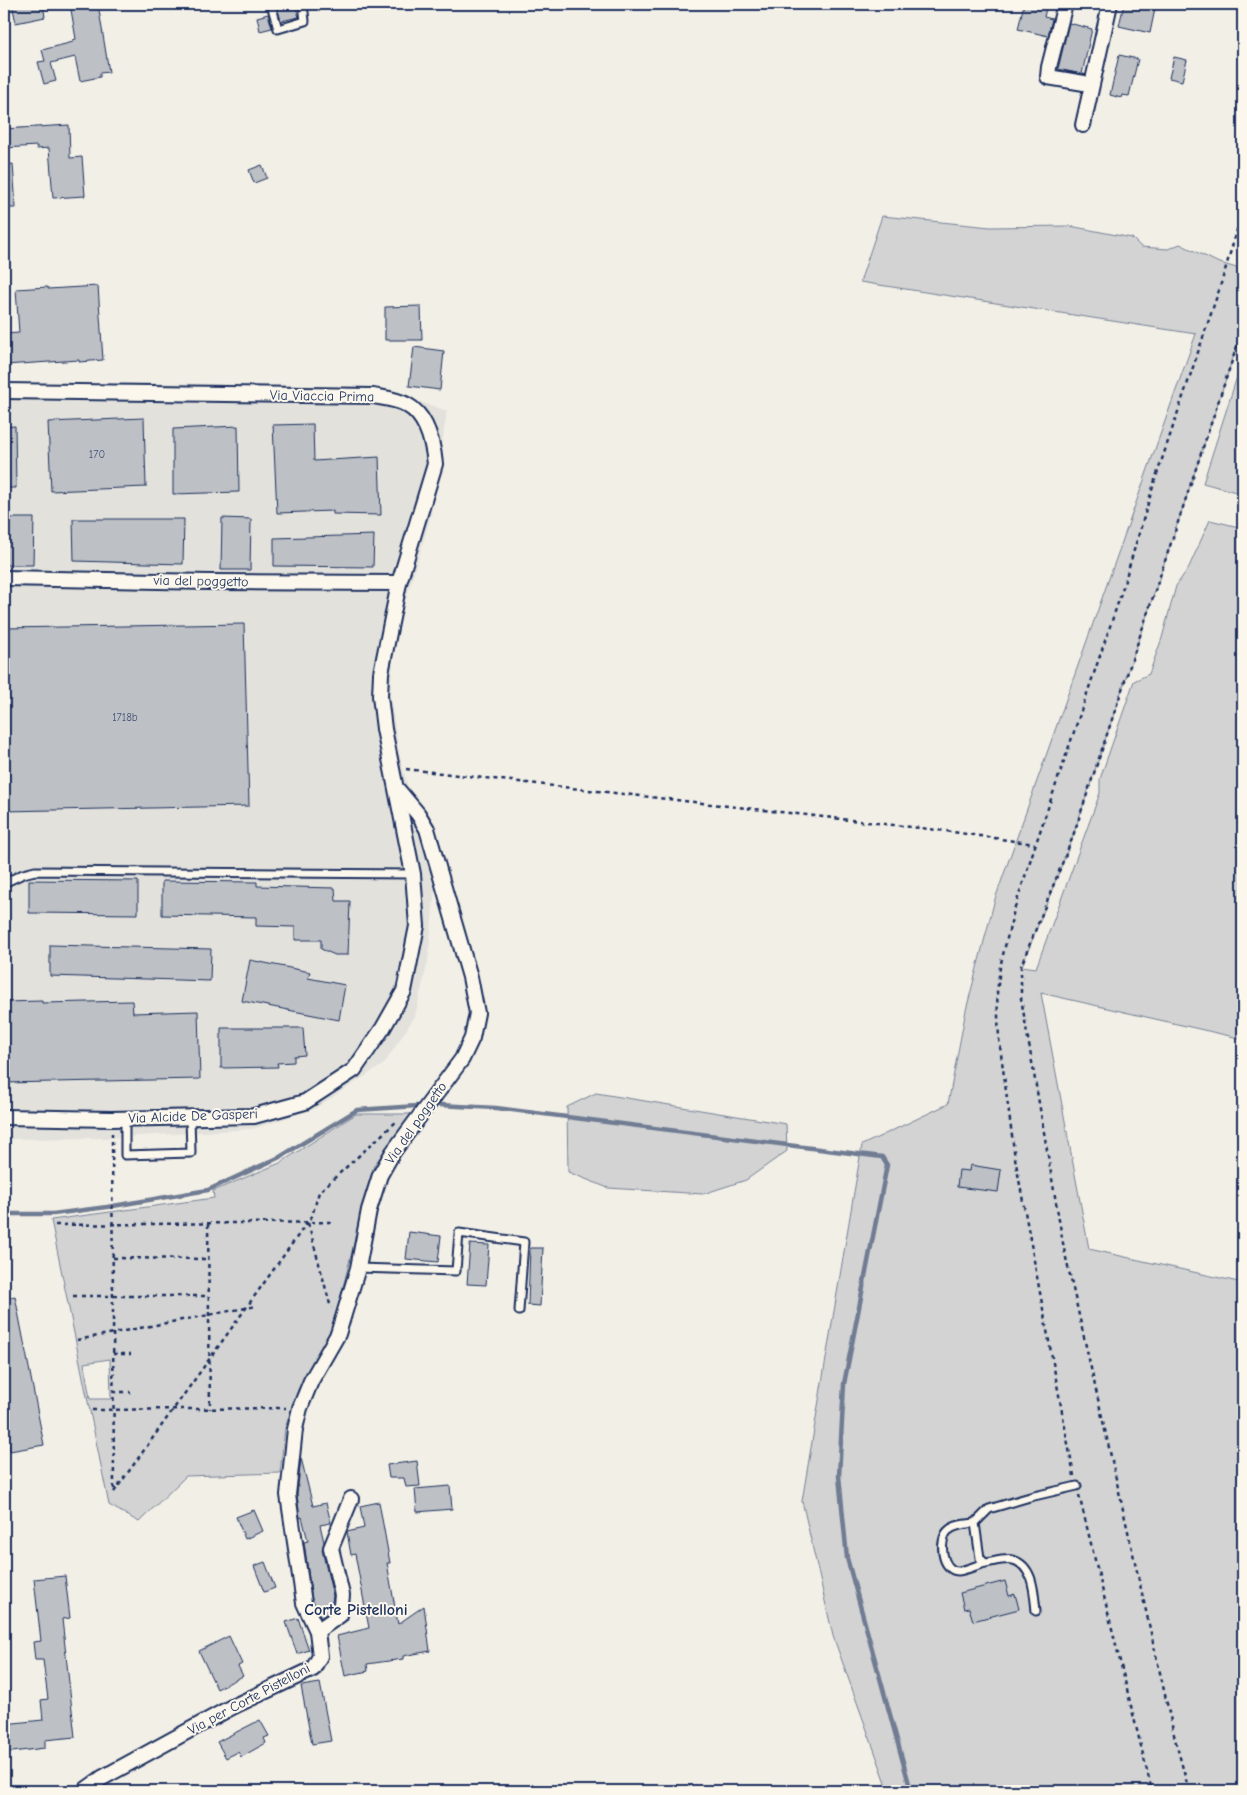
<svg xmlns="http://www.w3.org/2000/svg" width="1247" height="1795" viewBox="0 0 1247 1795" font-family="'Comic Neue',sans-serif">
<style>
.built{fill:#e2e1dc}
.green{fill:#d2d3d2;stroke:#768198;fill-rule:evenodd}
.lines{fill:none;stroke-linecap:round;stroke-linejoin:round}
.stream{stroke:#707b93;stroke-width:4.5}
.building{fill:#bdc0c4;stroke:#1b2f5e}
.service-casing{stroke:#1b2f5e;stroke-width:11}
.minor-casing{stroke:#1b2f5e;stroke-width:18}
.path{stroke:#1b2f5e;stroke-width:2.5;stroke-dasharray:4 4;stroke-linecap:butt}
.service{stroke:#fbf7ec;stroke-width:7}
.minor{stroke:#fbf7ec;stroke-width:14}
.labels{text-anchor:middle;dominant-baseline:central;stroke-width:4;stroke-linejoin:round;paint-order:stroke}
.number-label{font-size:11px;fill:#445378}
.street-label{font-size:14px;fill:#1b2f5e;stroke:#fbf7ec}
.quarter-label{font-size:16px;font-weight:bold;fill:#1b2f5e;stroke:#fbf7ec}
</style>
<rect width="100%" height="100%" fill="#f2efe6"/>
<filter id="ink" filterUnits="userSpaceOnUse"><feTurbulence type="fractalNoise" baseFrequency=".02" numOctaves="2"/><feDisplacementMap in="SourceGraphic" scale="10" xChannelSelector="R" yChannelSelector="G"/><feConvolveMatrix kernelMatrix="1 2 1 2 8 2 1 2 1" color-interpolation-filters="sRGB"/></filter>
<g filter="url(#ink)">
<polygon class="built" points="4,383 160,383 377,387 447,411 431,515 395,637 390,696 399,753 435,890 428,961 415,1016 384,1064 314,1109 252,1129 106,1138 4,1139"/>
<g class="green">
<polygon points="882,216 990,227 1070,226 1132,238 1141,247 1168,249 1180,244 1217,262 1243,270 1243,328 1072,839 1022,966 1036,968 1100,793 1100,779 1134,681 1149,674 1162,638 1176,586 1189,567 1210,520 1243,528 1243,1039 1041,993 1089,1249 1243,1283 1243,1791 889,1791 833,1636 802,1501 862,1145 948,1104 966,1010 995,899 1196,334 860,282"/>
<polygon points="1243,358 1243,494 1203,483"/>
<polygon points="596,1093 786,1124 787,1151 746,1180 703,1194 608,1188 568,1172 567,1107"/>
<path d="M356,1114H413L374,1165L332,1330L298,1390L285,1428L280,1473L186,1476L139,1522L109,1505L51,1220L214,1198L213,1191L280,1163ZM110,1359L111,1399H90L84,1363Z"/>
</g>
<g class="lines">
<g class="stream">
<polyline points="439,1105 496,1108 882,1157 887,1165 844,1384 839,1476 847,1558 911,1791"/>
<polyline points="4,1214 53,1214 107,1207 208,1190 280,1157 357,1110 417,1106"/>
</g>
</g>
<g class="building">
<polygon points="12,4 43,4 45,17 16,23"/>
<polygon points="70,4 98,4 109,72 100,73 100,77 80,81 75,57 51,63 56,81 44,84 38,62 45,61 42,50 73,42 73,40 76,39"/>
<polygon points="276,4 295,4 299,17 281,21"/>
<polygon points="1024,4 1047,4 1044,17 1052,19 1048,36 1018,29"/>
<polygon points="1124,4 1156,4 1150,33 1119,26"/>
<polygon points="268,14 272,28 260,31 257,17"/>
<polygon points="1069,23 1092,29 1082,74 1058,69"/>
<polygon points="1119,55 1138,59 1129,96 1122,95 1121,98 1110,95"/>
<polygon points="1174,57 1187,60 1182,81 1169,78"/>
<polygon points="69,125 70,158 82,157 85,196 53,198 49,148 37,149 37,146 4,148 4,129"/>
<polygon points="13,164 16,208 4,208 4,165"/>
<polygon points="262,165 267,178 254,183 249,170"/>
<polygon points="98,286 103,360 79,362 79,360 5,365 4,334 19,333 16,289 48,287 48,289"/>
<polygon points="421,306 422,340 385,340 385,307"/>
<polygon points="414,347 444,351 440,390 409,386"/>
<polygon points="144,418 146,487 51,491 48,422"/>
<polygon points="313,424 314,461 379,457 381,515 333,514 333,511 277,513 273,425"/>
<polygon points="15,426 16,488 4,488 4,427"/>
<polygon points="238,426 239,492 173,494 173,429"/>
<polygon points="4,518 34,518 33,565 4,565"/>
<polygon points="222,518 251,519 250,570 221,570"/>
<polygon points="73,519 184,519 183,564 74,561"/>
<polygon points="374,535 373,567 274,566 274,538"/>
<polygon points="244,624 249,806 4,811 4,628"/>
<polygon points="29,880 138,881 138,914 29,913"/>
<polygon points="162,881 257,882 257,886 335,888 336,901 350,901 348,955 335,955 321,949 321,940 295,940 295,927 256,926 256,917 162,915"/>
<polygon points="50,945 211,949 210,981 50,976"/>
<polygon points="250,960 310,972 308,978 345,985 339,1020 242,1001"/>
<polygon points="42,1001 42,1003 132,1001 133,1013 198,1011 200,1079 4,1083 4,1002"/>
<polygon points="221,1028 303,1028 305,1055 294,1056 294,1062 277,1063 278,1067 221,1068"/>
<polygon points="970,1165 1001,1170 998,1192 957,1187 959,1170 969,1171"/>
<polygon points="409,1232 441,1236 438,1262 406,1259"/>
<polygon points="470,1244 489,1245 486,1285 467,1284"/>
<polygon points="530,1248 543,1248 540,1306 528,1305"/>
<polygon points="15,1296 44,1445 10,1451 4,1420 4,1299"/>
<polygon points="301,1458 313,1506 326,1503 331,1523 320,1525 324,1542 322,1550 333,1596 332,1602 329,1603 331,1610 321,1618 312,1600 304,1542 308,1541 302,1517 300,1518 297,1495"/>
<polygon points="417,1461 420,1486 406,1487 404,1478 389,1478 387,1465"/>
<polygon points="450,1486 452,1509 417,1512 415,1489"/>
<polygon points="379,1502 390,1563 387,1563 398,1624 424,1606 430,1651 403,1656 403,1659 367,1664 368,1671 345,1676 337,1636 369,1628 355,1554 351,1555 347,1532 364,1528 360,1506"/>
<polygon points="254,1510 263,1531 245,1539 236,1517"/>
<polygon points="265,1562 275,1588 264,1592 254,1566"/>
<polygon points="65,1576 70,1618 62,1619 75,1737 45,1740 45,1748 4,1753 4,1724 43,1720 41,1700 48,1699 43,1660 35,1660 33,1642 41,1641 34,1579"/>
<polygon points="1005,1581 1009,1596 1015,1594 1019,1609 973,1621 969,1608 964,1609 960,1593"/>
<polygon points="298,1618 309,1650 297,1654 286,1622"/>
<polygon points="229,1636 242,1664 238,1666 243,1676 217,1689 199,1651"/>
<polygon points="320,1683 331,1741 312,1744 301,1686"/>
<polygon points="260,1720 269,1736 264,1738 266,1743 241,1757 238,1752 226,1758 217,1742"/>
</g>
<g class="lines">
<defs>
<g id="service">
<polyline points="271,4 278,29 305,21 303,4"/>
<polyline points="4,883 23,874 35,871 413,874"/>
<polyline points="125,1119 125,1155 191,1153 190,1117"/>
<polyline points="358,1268 456,1271 459,1233 524,1242 519,1311"/>
<path d="M975,1523C967,1524 956,1524 949,1530C938,1538 941,1571 958,1571C967,1570 977,1565 985,1563"/>
<path d="M1036,1611C1034,1594 1034,1566 1013,1560C1005,1558 993,1562 985,1563L980,1558L975,1523L989,1509L1030,1497L1077,1486"/>
</g>
<g id="minor">
<polyline points="1065,4 1049,67 1048,77 1084,83"/>
<polyline points="1083,125 1110,4"/>
<path d="M4,391L373,396C384,398 397,399 407,405C427,416 433,444 435,464L399,583L381,673L380,696L384,729L413,874L417,926L404,991L383,1028L354,1070L305,1102L254,1116L111,1119L4,1117"/>
<polyline points="4,578 209,582 399,583"/>
<polyline points="317,1631 340,1615 342,1595 331,1548 351,1499"/>
<polyline points="84,1791 102,1778 232,1707 313,1669 320,1656 317,1631 304,1603 288,1495 295,1429 300,1408 311,1381 338,1334 358,1268 369,1210 380,1175 393,1152 462,1059 472,1038 477,1013 470,977 427,829 418,814 398,790"/>
</g>
</defs>
<use href="#service" class="service-casing"/>
<use href="#minor" class="minor-casing"/>
<g class="path">
<polyline points="406,769 946,831 1035,844"/>
<polyline points="112,1133 114,1490"/>
<polyline points="308,1223 331,1308"/>
<polyline points="208,1224 210,1409"/>
<polyline points="55,1225 335,1222"/>
<polyline points="113,1258 208,1259"/>
<polyline points="73,1296 208,1296"/>
<polyline points="77,1340 256,1306"/>
<polyline points="113,1354 131,1354"/>
<polyline points="113,1392 131,1392"/>
<polyline points="92,1410 286,1408"/>
<polyline points="1074,1476 1015,1158 999,1039 997,993 1000,967 1014,910 1034,849 1120,597 1155,480 1220,287 1243,210"/>
<polyline points="114,1492 312,1216 319,1192 397,1121"/>
<polyline points="1079,1495 1152,1791"/>
<polyline points="1189,1791 1175,1739 1064,1249 1021,998 1021,966 1072,839 1243,328"/>
</g>
<use href="#service" class="service"/>
<use href="#minor" class="minor"/>
</g>
</g>
<g class="labels">
<g class="number-label">
<text x="97" y="454">170</text>
<text x="125" y="717">1718b</text>
</g>
<g class="street-label">
<text transform="translate(322 396) rotate(1)">Via Viaccia Prima</text>
<text transform="translate(201 581) rotate(1)">via del poggetto</text>
<text transform="translate(193 1116) rotate(-2)">Via Alcide De Gasperi</text>
<text transform="translate(416 1123) rotate(-55)">Via del poggetto</text>
<text transform="translate(249 1699) rotate(-28)">Via per Corte Pistelloni</text>
</g>
<g class="quarter-label">
<text x="356" y="1610">Corte Pistelloni</text>
</g>
</g>
<rect width="1247" height="1795" fill="none" stroke="#fbf7ec" stroke-width="20"/>
<rect x="10" y="10" width="1227" height="1775" fill="none" stroke="#1b2f5e" stroke-width="2" filter="url(#ink)"/>
</svg>
